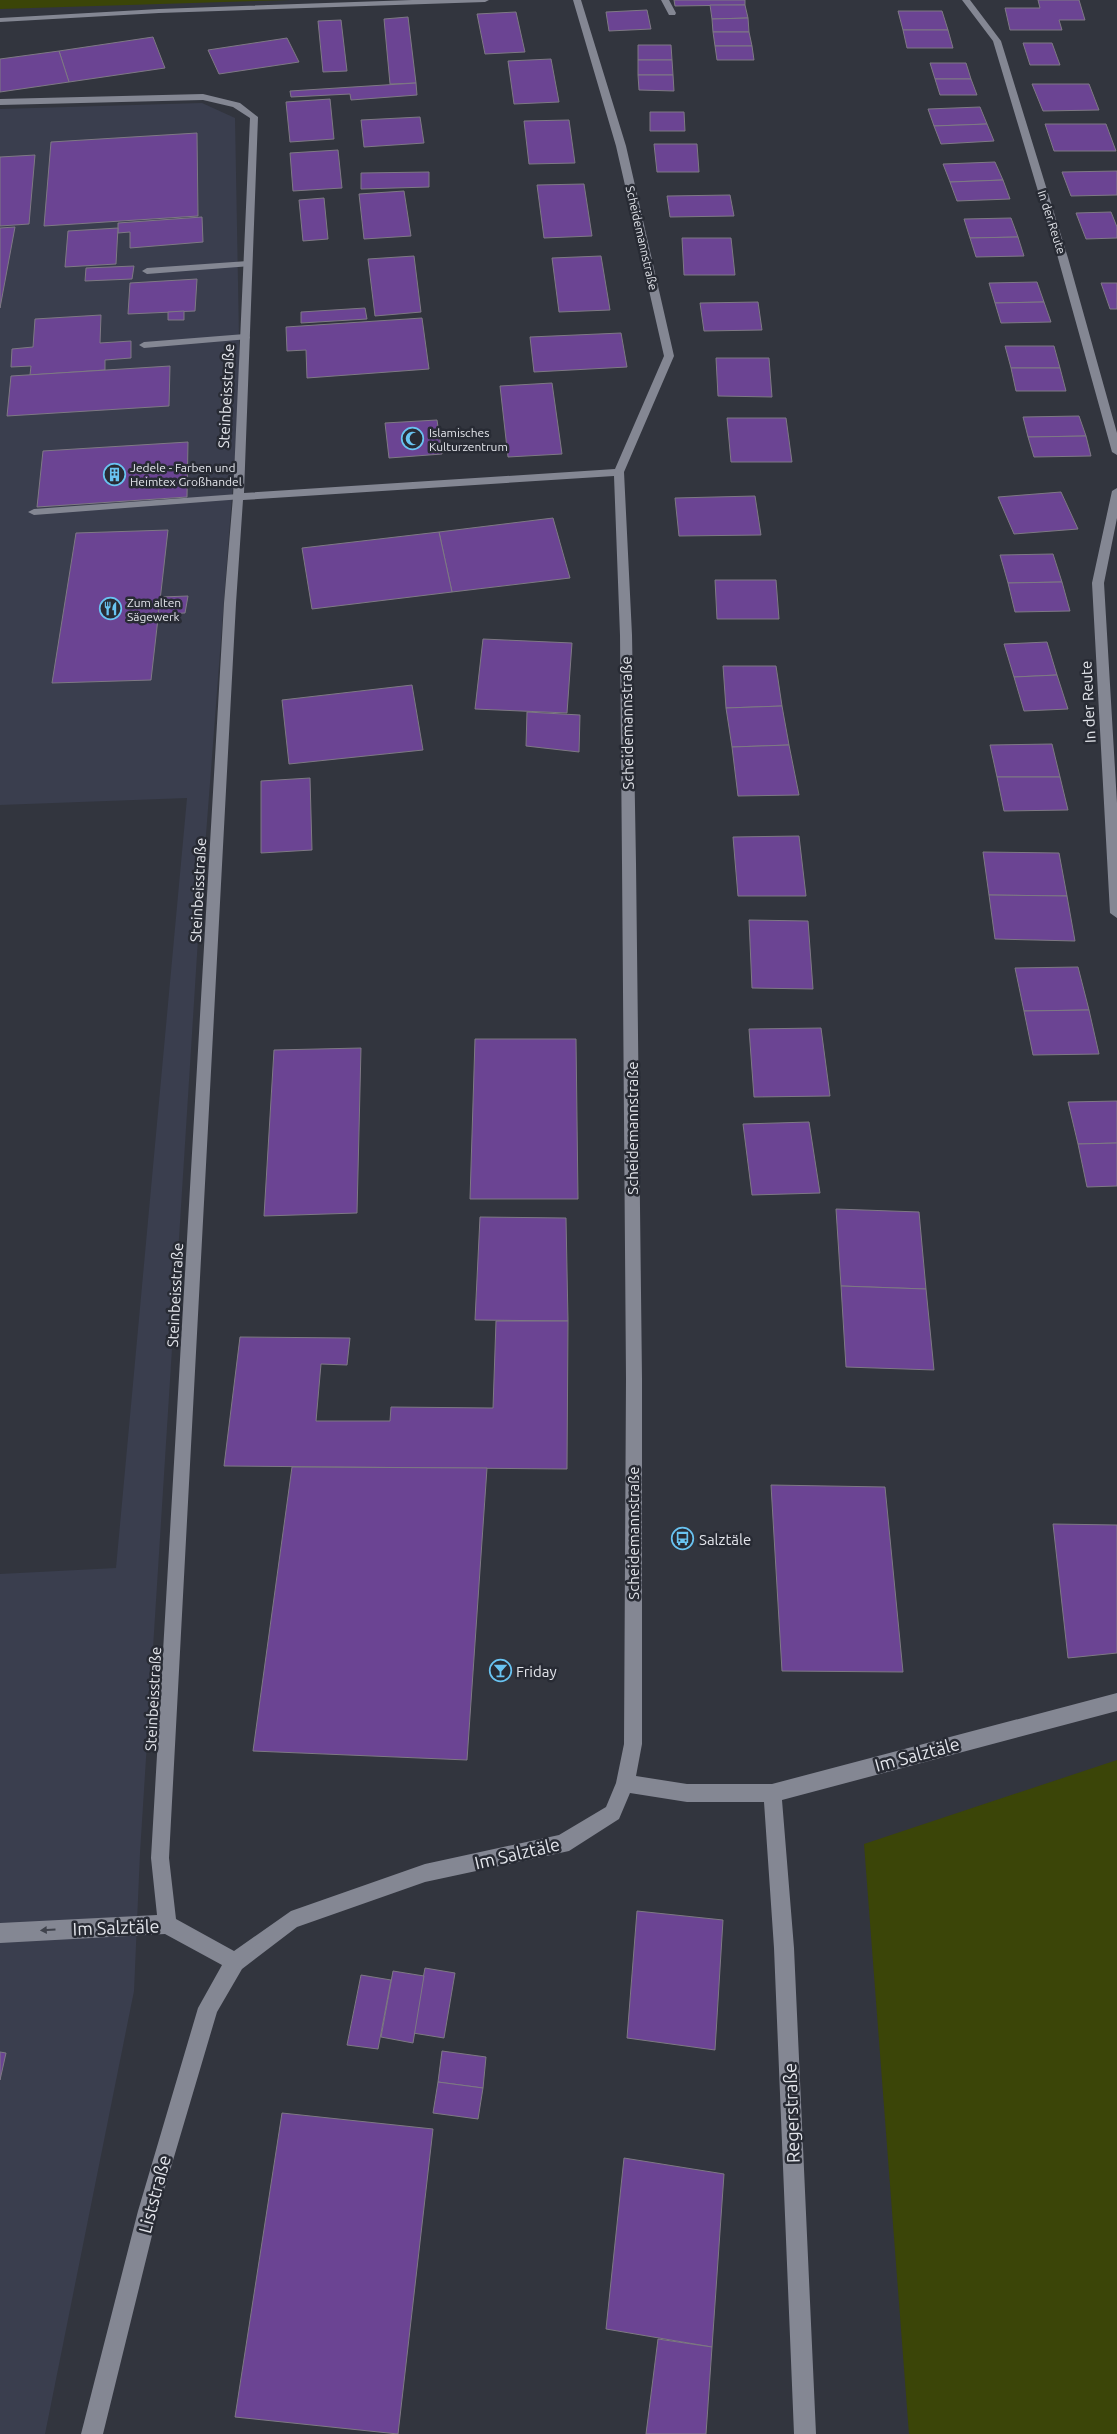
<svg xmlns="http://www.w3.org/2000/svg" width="1117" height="2434" viewBox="0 0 1117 2434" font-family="Ubuntu,sans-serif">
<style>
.built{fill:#3a3e4e}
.green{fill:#3b4508}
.building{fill:#6b4493;stroke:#7e7984}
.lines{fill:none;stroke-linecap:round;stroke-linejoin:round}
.lane{fill:#848793;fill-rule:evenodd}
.street{fill:#848793;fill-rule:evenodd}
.oneway{fill:#3f424c}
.labels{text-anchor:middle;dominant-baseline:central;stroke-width:5;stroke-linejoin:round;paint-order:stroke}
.far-street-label{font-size:12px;fill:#e3e5eb;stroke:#282b34}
.far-poi-label{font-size:12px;fill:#e3e5eb;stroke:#282b34;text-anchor:start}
.street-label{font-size:15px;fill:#e3e5eb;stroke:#282b34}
.poi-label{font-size:15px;fill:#e3e5eb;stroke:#282b34;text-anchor:start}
.near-street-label{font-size:18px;fill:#e3e5eb;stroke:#282b34}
</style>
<rect width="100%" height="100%" fill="#32353e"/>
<polygon class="built" points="202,103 235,118 240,392 198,939 140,1853 134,1991 45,2434 0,2434 0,1574 116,1568 187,798 0,805 0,109"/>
<g class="green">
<polygon points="0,0 290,0 0,9"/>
<polygon points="1117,1760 1117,2434 909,2434 864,1844"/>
</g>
<g class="building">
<polygon points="674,0 745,0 745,5 675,6"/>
<polygon points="1038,0 1079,0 1085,20 1059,20 1062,30 1010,30 1005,8 1040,8"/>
<polygon points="710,5 745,5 748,18 712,19"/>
<polygon points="647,10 651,29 609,31 606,12"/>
<polygon points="898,11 942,11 948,30 903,30"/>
<polygon points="516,12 525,52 485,54 477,14"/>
<polygon points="408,17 416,83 390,84 384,19"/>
<polygon points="748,18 749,32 713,32 712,19"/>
<polygon points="341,20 347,71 323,72 318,21"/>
<polygon points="903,30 948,30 953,48 907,48"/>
<polygon points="713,32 749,32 752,46 715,46"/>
<polygon points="153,37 165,68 69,82 59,51"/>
<polygon points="287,38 299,62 219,74 208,50"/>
<polygon points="1023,43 1052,43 1060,65 1030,65"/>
<polygon points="638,45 671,45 672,60 638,60"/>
<polygon points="715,46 752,46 754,60 717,60"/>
<polygon points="59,51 69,82 0,92 0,59"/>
<polygon points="551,59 559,102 514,104 508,61"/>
<polygon points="638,60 672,60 673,75 638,75"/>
<polygon points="930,63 966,63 971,79 935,79"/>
<polygon points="638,75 673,75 674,91 639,90"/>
<polygon points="935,79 971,79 977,95 940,95"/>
<polygon points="416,83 417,95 351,100 350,94 291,97 290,91"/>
<polygon points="1032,84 1089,84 1099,110 1043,111"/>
<polygon points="330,99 334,139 290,142 286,102"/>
<polygon points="980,107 987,124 934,126 928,109"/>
<polygon points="650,112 684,112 685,131 650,131"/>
<polygon points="420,117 424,143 364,147 361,120"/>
<polygon points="569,120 575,163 529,164 524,121"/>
<polygon points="987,124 994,141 941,144 934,126"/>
<polygon points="1045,124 1106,124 1116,151 1054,151"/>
<polygon points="197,133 198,216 44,226 51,142"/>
<polygon points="654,144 697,144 699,172 657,172"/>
<polygon points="338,150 342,188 293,191 290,153"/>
<polygon points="35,155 29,224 0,226 0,157"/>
<polygon points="995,162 1003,180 950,182 943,164"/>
<polygon points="1117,171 1117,195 1071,196 1062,172"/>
<polygon points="429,172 429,187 361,189 361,173"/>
<polygon points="1003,180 1010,199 957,201 950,182"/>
<polygon points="584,184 592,236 544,238 537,185"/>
<polygon points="404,191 411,236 364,239 359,194"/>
<polygon points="730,195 734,216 670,217 667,196"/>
<polygon points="324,198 328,239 303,241 299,200"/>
<polygon points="1111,212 1117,227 1117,238 1086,239 1076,213"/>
<polygon points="202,217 203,242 130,248 130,232 118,233 118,223"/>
<polygon points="1011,218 1018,237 970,238 964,219"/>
<polygon points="15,227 0,308 0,228"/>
<polygon points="118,228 116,264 65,267 68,231"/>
<polygon points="1018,237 1024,256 976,257 970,238"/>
<polygon points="682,238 731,238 735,275 684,275"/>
<polygon points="414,256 421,312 375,316 368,259"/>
<polygon points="601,256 610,310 559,312 552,258"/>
<polygon points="134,266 132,279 85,281 86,268"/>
<polygon points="197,279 195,311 128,314 130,283"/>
<polygon points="1037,282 1044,302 995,303 989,283"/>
<polygon points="1101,283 1117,283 1117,309 1110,309"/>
<polygon points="758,302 762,330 704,331 700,303"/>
<polygon points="1044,302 1051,322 1001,323 995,303"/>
<polygon points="365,308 367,319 301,323 301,312"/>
<polygon points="184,311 184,320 168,320 168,312"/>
<polygon points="101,315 100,343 131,341 131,358 105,360 105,370 30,375 31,366 11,367 12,349 33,347 35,319"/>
<polygon points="422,318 429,369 307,378 306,350 287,351 286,327"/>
<polygon points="621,333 627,367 534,372 530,337"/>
<polygon points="1005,346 1054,346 1060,368 1011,368"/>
<polygon points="716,358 769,358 772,397 718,396"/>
<polygon points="170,366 169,406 7,416 11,376"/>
<polygon points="1011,368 1060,368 1066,391 1016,391"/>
<polygon points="552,383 562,454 508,457 500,386"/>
<polygon points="1079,416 1086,436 1028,437 1023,417"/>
<polygon points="727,418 786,418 792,462 731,462"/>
<polygon points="437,420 442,454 389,458 385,423"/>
<polygon points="1086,436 1091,456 1034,457 1028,437"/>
<polygon points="188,442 187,497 37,507 43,451"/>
<polygon points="1061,492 1078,529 1014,534 998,497"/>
<polygon points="755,496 761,535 679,536 675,498"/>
<polygon points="553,518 570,578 452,592 439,532"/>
<polygon points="168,530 151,680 52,683 76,533"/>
<polygon points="439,532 452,592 312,609 302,548"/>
<polygon points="1053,554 1062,582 1008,583 1000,555"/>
<polygon points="715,580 776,580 779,619 717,619"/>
<polygon points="1062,582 1070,611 1015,612 1008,583"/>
<polygon points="188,596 185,613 158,614 161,597"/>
<polygon points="483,639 572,643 567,713 475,709"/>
<polygon points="1047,642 1057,675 1014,677 1004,644"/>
<polygon points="723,666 776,666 782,706 726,708"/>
<polygon points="1057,675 1068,709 1024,711 1014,677"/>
<polygon points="412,685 423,750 289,764 282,700"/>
<polygon points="782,706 789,745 732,747 726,708"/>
<polygon points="527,712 580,715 579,752 526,746"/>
<polygon points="1052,744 1060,777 997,777 990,745"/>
<polygon points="789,745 799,795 738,796 732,747"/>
<polygon points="997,777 1060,777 1068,810 1004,811"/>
<polygon points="310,778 312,850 261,853 261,781"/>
<polygon points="799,836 806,896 738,896 733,837"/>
<polygon points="983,852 1059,853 1067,896 989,895"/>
<polygon points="989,895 1067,896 1075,941 995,939"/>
<polygon points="749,920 808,921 813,989 752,988"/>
<polygon points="1078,967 1089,1010 1024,1011 1015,968"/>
<polygon points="1089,1010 1099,1054 1033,1055 1024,1011"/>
<polygon points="821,1028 830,1096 754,1097 749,1029"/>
<polygon points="475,1039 576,1039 578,1199 470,1199"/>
<polygon points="361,1048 357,1213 264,1216 274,1050"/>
<polygon points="1117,1101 1117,1143 1078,1144 1068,1102"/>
<polygon points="809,1122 820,1193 752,1195 743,1124"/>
<polygon points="1117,1143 1117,1186 1087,1187 1078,1144"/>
<polygon points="836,1209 919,1212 926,1289 841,1286"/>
<polygon points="480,1217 566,1218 568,1321 475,1320"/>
<polygon points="841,1286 926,1289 934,1370 846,1367"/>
<polygon points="496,1321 568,1321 567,1469 224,1466 240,1337 350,1338 347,1365 321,1364 316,1421 390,1421 391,1407 493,1408"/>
<polygon points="292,1467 487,1468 467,1760 253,1751"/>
<polygon points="771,1485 885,1487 903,1672 782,1671"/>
<polygon points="1053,1524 1117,1525 1117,1653 1068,1658"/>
<polygon points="637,1911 723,1920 715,2050 627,2038"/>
<polygon points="425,1968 455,1973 444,2038 413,2033"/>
<polygon points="393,1971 424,1976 413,2043 381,2037"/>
<polygon points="361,1975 391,1980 378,2049 347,2045"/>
<polygon points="442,2051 486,2057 483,2088 438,2082"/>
<polygon points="0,2052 6,2053 0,2080"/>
<polygon points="438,2082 483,2088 478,2119 433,2113"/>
<polygon points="282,2113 433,2129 398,2434 235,2417"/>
<polygon points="624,2158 724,2174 712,2347 606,2329"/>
<polygon points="658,2339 712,2347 706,2434 646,2434"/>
</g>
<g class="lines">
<g class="lane">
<polygon points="412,0 489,0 485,2 159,13 0,22 0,18 159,9"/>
<polygon points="248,261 251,262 251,266 147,274 142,271 147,268"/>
<polygon points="245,334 250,337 249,339 144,348 139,345 144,342"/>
<polygon points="238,494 242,495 242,499 34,515 28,512 34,509"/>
</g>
<g class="street">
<path d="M573,0H581L626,146L674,356L624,472L632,635L636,863L642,1378V1744L636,1776L687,1784H772L1117,1693V1711L782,1800L794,1948L816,2434H794L774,1948L764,1802H687L630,1793L619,1819L569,1851L425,1882L297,1927L242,1969L217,2012L158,2211L103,2434H81L138,2211L198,2008L222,1965L165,1934L0,1943V1923L157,1915L151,1858L224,603L233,497L250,118L233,107L203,100L0,105V99L203,94L240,103L258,117L244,493L615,469L664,356L616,146ZM614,476L620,635L622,863L626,1378L624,1744L616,1783L606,1807L559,1835L425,1864L291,1911L234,1951L176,1919L169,1858L236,603L243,500Z"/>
<polygon points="661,0 669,0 676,13 675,15 669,15"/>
<polygon points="962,0 970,0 1001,41 1068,258 1117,433 1117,455 1112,452 1058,258 993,41"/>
<polygon points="1117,488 1117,518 1104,583 1117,803 1117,918 1110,913 1092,583 1112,491"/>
</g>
</g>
<defs><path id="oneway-solid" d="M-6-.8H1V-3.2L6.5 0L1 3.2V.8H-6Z" transform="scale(1.25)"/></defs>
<use class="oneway" href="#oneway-solid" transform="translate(48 1930) rotate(177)"/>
<defs>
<symbol id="mosque-ring" viewBox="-11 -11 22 22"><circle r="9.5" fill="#282b34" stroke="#69c3f1" stroke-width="1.5"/><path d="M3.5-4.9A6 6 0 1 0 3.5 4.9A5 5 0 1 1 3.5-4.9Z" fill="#69c3f1"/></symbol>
<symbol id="building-ring" viewBox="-11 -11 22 22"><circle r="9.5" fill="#282b34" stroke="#69c3f1" stroke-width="1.5"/><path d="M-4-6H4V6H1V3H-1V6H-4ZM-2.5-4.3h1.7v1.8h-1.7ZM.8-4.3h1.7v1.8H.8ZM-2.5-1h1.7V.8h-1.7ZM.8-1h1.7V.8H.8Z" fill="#69c3f1"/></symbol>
<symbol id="restaurant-ring" viewBox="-11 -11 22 22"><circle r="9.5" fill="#282b34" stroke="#69c3f1" stroke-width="1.5"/><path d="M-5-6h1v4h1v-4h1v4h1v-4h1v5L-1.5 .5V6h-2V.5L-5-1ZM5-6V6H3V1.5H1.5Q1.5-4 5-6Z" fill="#69c3f1"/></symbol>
<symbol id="bus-ring" viewBox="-11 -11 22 22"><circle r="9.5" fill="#282b34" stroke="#69c3f1" stroke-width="1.5"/><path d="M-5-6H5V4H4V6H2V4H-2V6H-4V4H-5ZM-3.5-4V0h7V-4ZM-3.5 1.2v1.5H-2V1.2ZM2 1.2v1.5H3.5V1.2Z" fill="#69c3f1"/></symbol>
<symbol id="bar-ring" viewBox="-11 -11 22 22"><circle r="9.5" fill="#282b34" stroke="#69c3f1" stroke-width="1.5"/><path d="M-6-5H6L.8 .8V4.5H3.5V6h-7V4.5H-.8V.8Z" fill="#69c3f1"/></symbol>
</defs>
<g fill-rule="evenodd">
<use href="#mosque-ring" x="400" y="426" width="25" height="25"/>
<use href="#building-ring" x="102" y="462" width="25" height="25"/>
<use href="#restaurant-ring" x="98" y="596" width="25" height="25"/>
<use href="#bus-ring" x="670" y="1526" width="25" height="25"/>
<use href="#bar-ring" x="488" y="1658" width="25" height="25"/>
</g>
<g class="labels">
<g class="far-street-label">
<text transform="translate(1052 222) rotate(72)">In der Reute</text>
<text transform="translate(642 238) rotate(77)">Scheidemannstraße</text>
</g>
<g class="far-poi-label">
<text x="429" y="432">Islamisches<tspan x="429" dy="14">Kulturzentrum</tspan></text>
<text x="130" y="467">Jedele - Farben und<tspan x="130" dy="14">Heimtex Großhandel</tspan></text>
<text x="127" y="602">Zum alten<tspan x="127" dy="14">Sägewerk</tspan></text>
</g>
<g class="street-label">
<text transform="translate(226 396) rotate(-87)">Steinbeisstraße</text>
<text transform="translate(1088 702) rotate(-93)">In der Reute</text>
<text transform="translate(627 723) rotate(-91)">Scheidemannstraße</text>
<text transform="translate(198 890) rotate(-87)">Steinbeisstraße</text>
<text transform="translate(632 1128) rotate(-90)">Scheidemannstraße</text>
<text transform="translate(175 1295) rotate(-87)">Steinbeisstraße</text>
<text transform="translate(633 1533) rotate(-90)">Scheidemannstraße</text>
<text transform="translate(153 1699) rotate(-87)">Steinbeisstraße</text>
</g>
<g class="poi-label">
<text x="699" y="1539">Salztäle</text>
<text x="516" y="1671">Friday</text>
</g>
<g class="near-street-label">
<text transform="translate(917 1754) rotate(-15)">Im Salztäle</text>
<text transform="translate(517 1853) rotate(-13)">Im Salztäle</text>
<text transform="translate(116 1927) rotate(-2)">Im Salztäle</text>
<text transform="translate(791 2113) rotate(-92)">Regerstraße</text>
<text transform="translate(154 2194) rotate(-75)">Liststraße</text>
</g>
</g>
</svg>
